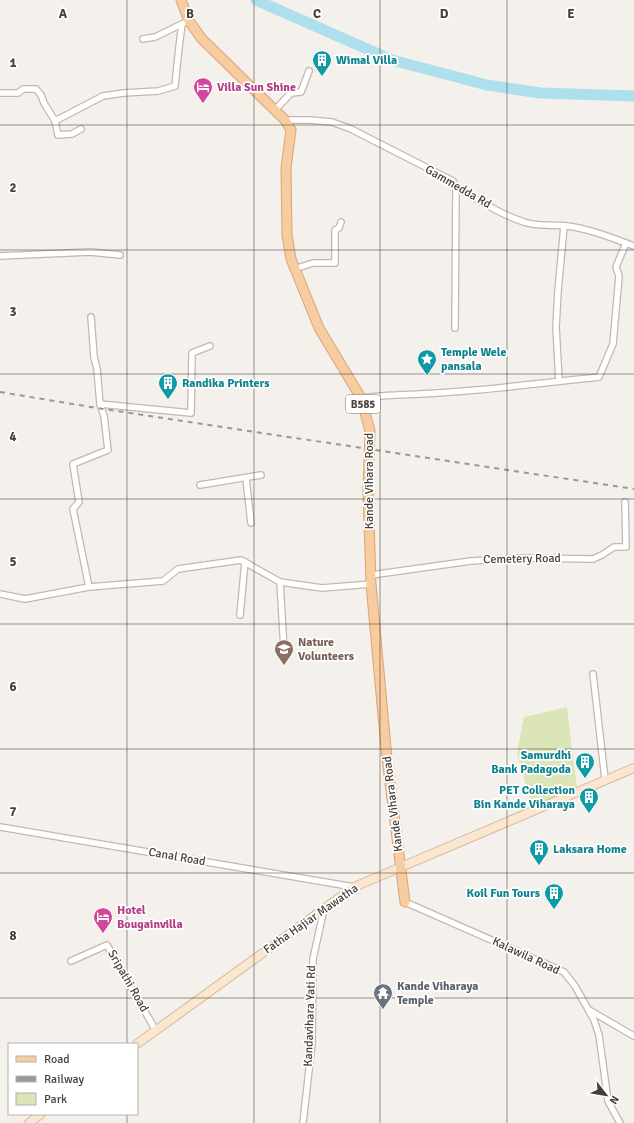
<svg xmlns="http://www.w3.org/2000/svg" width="634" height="1123" viewBox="0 0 634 1123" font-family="Signika,sans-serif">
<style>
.green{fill:#dbe5b7}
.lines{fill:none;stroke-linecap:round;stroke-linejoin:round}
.river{stroke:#ade0ec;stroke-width:11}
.street-casing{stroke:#c2b8b1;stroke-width:8}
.secondary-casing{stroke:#d4bba0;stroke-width:10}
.primary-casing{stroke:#dca472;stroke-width:11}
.street{stroke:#fff;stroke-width:5.5}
.secondary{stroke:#fbe6cf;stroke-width:8}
.primary{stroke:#f7cca1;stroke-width:9}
.rail{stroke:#999;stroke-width:2;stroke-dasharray:5 5;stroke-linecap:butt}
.grid{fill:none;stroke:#483f39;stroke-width:1;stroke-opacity:0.55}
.labels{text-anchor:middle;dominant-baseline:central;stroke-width:3.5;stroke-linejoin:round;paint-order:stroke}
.shield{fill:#fff;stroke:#7f7974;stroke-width:1}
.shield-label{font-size:11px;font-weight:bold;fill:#483f39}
.culture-label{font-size:12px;font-weight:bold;fill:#0d838f;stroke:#fff;text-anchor:start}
.hotel-label{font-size:12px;font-weight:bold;fill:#b23c85;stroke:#fff;text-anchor:start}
.street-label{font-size:12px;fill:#483f39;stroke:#fff}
.education-label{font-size:12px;font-weight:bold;fill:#785e54;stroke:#fff;text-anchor:start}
.worship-label{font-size:12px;font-weight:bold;fill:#5b616d;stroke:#fff;text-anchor:start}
.grid-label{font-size:13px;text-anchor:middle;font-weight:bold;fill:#483f39;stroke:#fff;stroke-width:3.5;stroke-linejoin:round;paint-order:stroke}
</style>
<rect width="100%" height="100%" fill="#f4f0eb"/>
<polygon class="green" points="567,707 577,789 532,806 517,753 524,717"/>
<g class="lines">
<polyline class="river" points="256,0 392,60 487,85 540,93 634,96"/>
<defs>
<g id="street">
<polyline points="143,39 155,37 184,23"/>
<polyline points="0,93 18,93 23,89 36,89 41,95 44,103 55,121 103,96 124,93 158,91 175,86 179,47 182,24"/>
<polyline points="275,110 291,93 301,92 309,71"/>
<path d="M285,120H310L332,122L351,129L453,181L456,187C477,199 501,215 524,222C538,227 552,224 567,226C590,229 612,238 634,246"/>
<polyline points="55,121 58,135 72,134 81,129"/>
<polyline points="0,256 90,252 120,255"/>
<polyline points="294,269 313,263 335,263 335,230 339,228 341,222"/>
<polyline points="455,328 456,187"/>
<polyline points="559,381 556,327 558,291 564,226"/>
<path d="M361,398C373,397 385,395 397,395C465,393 532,384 599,377L613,344L619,276L616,267L626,243"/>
<polyline points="100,404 191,413 192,353 210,346"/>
<polyline points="246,478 251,523"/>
<polyline points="200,485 261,475"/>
<polyline points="371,575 471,561 521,558 593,559 602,555 614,547 626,547 625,502"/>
<polyline points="89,587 73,509 79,502 73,464 108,450 104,416 100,404 97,369 94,357 91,317"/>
<polyline points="0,594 25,599 89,587 163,581 178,569 241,560 280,582"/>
<polyline points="240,615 245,562"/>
<polyline points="284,650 280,582 322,588 371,584"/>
<polyline points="593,674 605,779"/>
<polyline points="0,827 354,887"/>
<polyline points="405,902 564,972 575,986 594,1020 599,1035 608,1101 620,1123"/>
<polyline points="71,961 107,945 156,1031"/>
<polyline points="589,1010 634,1036"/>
<polyline points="303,1123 312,1043 313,959 324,909"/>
</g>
<g id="secondary">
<polyline points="137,1044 354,887 634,768"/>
<polyline points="29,1123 41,1114"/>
</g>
<polyline id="primary" points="181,0 189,21 202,39 285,120 291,130 286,168 287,235 291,259 319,328 361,398 370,431 368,490 371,584 387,759 405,902"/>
</defs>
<use href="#street" class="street-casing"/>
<use href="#secondary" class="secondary-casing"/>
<use href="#primary" class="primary-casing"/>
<use href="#street" class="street"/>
<use href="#secondary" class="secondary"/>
<use href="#primary" class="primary"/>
<polyline class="rail" points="0,392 103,409 634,489"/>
</g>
<path class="grid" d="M127,0V1044M254,0V1123M380,0V1123M507,0V1123M0,125H634M0,250H634M0,374H634M0,499H634M0,624H634M0,749H634M0,873H634M0,998H634M127,1114V1123"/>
<defs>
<symbol id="building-pin" viewBox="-11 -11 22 30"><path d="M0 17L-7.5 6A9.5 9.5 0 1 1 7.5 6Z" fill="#0f9aa8" stroke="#fff"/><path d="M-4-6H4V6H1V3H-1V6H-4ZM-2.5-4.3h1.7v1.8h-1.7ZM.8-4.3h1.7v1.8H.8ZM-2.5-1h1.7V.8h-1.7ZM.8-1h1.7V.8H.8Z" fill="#fff"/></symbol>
<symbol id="hotel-pin" viewBox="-11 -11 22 30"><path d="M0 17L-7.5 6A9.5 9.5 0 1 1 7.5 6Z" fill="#d1479c" stroke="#fff"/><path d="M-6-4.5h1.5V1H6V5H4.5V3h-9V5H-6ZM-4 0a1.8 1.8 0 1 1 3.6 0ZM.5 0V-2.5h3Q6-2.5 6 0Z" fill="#fff"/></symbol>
<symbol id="sight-pin" viewBox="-11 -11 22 30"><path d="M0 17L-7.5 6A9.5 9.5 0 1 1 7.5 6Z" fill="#0f9aa8" stroke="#fff"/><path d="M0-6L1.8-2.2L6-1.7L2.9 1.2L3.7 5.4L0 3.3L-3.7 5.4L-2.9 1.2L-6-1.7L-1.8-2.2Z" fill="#fff"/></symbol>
<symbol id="school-pin" viewBox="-11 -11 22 30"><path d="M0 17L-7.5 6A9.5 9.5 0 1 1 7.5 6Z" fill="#8d6e63" stroke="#fff"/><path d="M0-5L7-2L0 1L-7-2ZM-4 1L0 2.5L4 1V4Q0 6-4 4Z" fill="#fff"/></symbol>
<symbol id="temple-pin" viewBox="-11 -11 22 30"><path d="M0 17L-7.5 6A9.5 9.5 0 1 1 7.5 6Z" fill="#6b7280" stroke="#fff"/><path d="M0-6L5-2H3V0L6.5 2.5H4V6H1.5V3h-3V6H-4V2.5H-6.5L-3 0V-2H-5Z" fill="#fff"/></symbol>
</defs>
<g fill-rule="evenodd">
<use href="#building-pin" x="311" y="49" width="22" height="30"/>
<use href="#hotel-pin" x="192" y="76" width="22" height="30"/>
<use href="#sight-pin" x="416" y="348" width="22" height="30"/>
<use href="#building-pin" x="157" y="372" width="22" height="30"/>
<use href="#school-pin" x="273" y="638" width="22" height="30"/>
<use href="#building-pin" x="574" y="751" width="22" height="30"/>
<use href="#building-pin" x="578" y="786" width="22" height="30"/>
<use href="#building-pin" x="528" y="838" width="22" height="30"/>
<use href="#building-pin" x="543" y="882" width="22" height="30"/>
<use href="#hotel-pin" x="92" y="906" width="22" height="30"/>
<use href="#temple-pin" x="372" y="982" width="22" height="30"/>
</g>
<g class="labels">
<rect class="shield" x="346" y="395" width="34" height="18" rx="3"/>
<g class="shield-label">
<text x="363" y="404">B585</text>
</g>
<g class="culture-label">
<text x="336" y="60">Wimal Villa</text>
<text x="441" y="352">Temple Wele<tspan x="441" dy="14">pansala</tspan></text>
<text x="182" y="383">Randika Printers</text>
<text x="571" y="755" text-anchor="end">Samurdhi<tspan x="571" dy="14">Bank Padagoda</tspan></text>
<text x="575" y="790" text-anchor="end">PET Collection<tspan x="575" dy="14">Bin Kande Viharaya</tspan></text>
<text x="553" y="849">Laksara Home</text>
<text x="540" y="893" text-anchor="end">Koil Fun Tours</text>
</g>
<g class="hotel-label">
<text x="217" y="87">Villa Sun Shine</text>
<text x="117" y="910">Hotel<tspan x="117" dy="14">Bougainvilla</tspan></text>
</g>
<g class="street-label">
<text transform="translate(458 187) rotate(30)">Gammedda Rd</text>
<text transform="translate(369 481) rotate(-90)">Kande Vihara Road</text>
<text transform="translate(522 559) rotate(-1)">Cemetery Road</text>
<text transform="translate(393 804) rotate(-97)">Kande Vihara Road</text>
<text transform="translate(177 857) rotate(10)">Canal Road</text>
<text transform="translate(311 919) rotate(-35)">Fatha Hajiar Mawatha</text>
<text transform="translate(526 956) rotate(25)">Kalawila Road</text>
<text transform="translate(128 981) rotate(60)">Sripathi Road</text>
<text transform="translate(310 1016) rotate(-88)">Kandavihara Yati Rd</text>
</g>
<g class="education-label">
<text x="298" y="642">Nature<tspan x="298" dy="14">Volunteers</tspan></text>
</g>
<g class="worship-label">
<text x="397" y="986">Kande Viharaya<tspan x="397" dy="14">Temple</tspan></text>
</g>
</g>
<g class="grid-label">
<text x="63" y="18">A</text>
<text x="190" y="18">B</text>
<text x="317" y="18">C</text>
<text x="444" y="18">D</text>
<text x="571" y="18">E</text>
<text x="13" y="67">1</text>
<text x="13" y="192">2</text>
<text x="13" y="316">3</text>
<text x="13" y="441">4</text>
<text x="13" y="566">5</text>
<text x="13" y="691">6</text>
<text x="13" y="816">7</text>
<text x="13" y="940">8</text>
</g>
<rect x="8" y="1043" width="130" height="72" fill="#ffffff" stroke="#b6b2b0"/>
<rect x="16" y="1056" width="20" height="6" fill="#f7cca1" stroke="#b6b2b0"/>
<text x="44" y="1063" font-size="12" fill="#483f39">Road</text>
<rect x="16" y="1076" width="20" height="6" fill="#999999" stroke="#b6b2b0"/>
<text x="44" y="1083" font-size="12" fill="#483f39">Railway</text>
<rect x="16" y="1093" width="20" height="12" fill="#dbe5b7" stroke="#b6b2b0"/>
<text x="44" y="1103" font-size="12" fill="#483f39">Park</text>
<g transform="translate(606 1095) rotate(121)" stroke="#ffffff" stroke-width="3" paint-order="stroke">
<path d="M0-3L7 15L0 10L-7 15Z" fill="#483f39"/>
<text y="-6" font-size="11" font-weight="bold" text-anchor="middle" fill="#483f39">N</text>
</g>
</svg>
